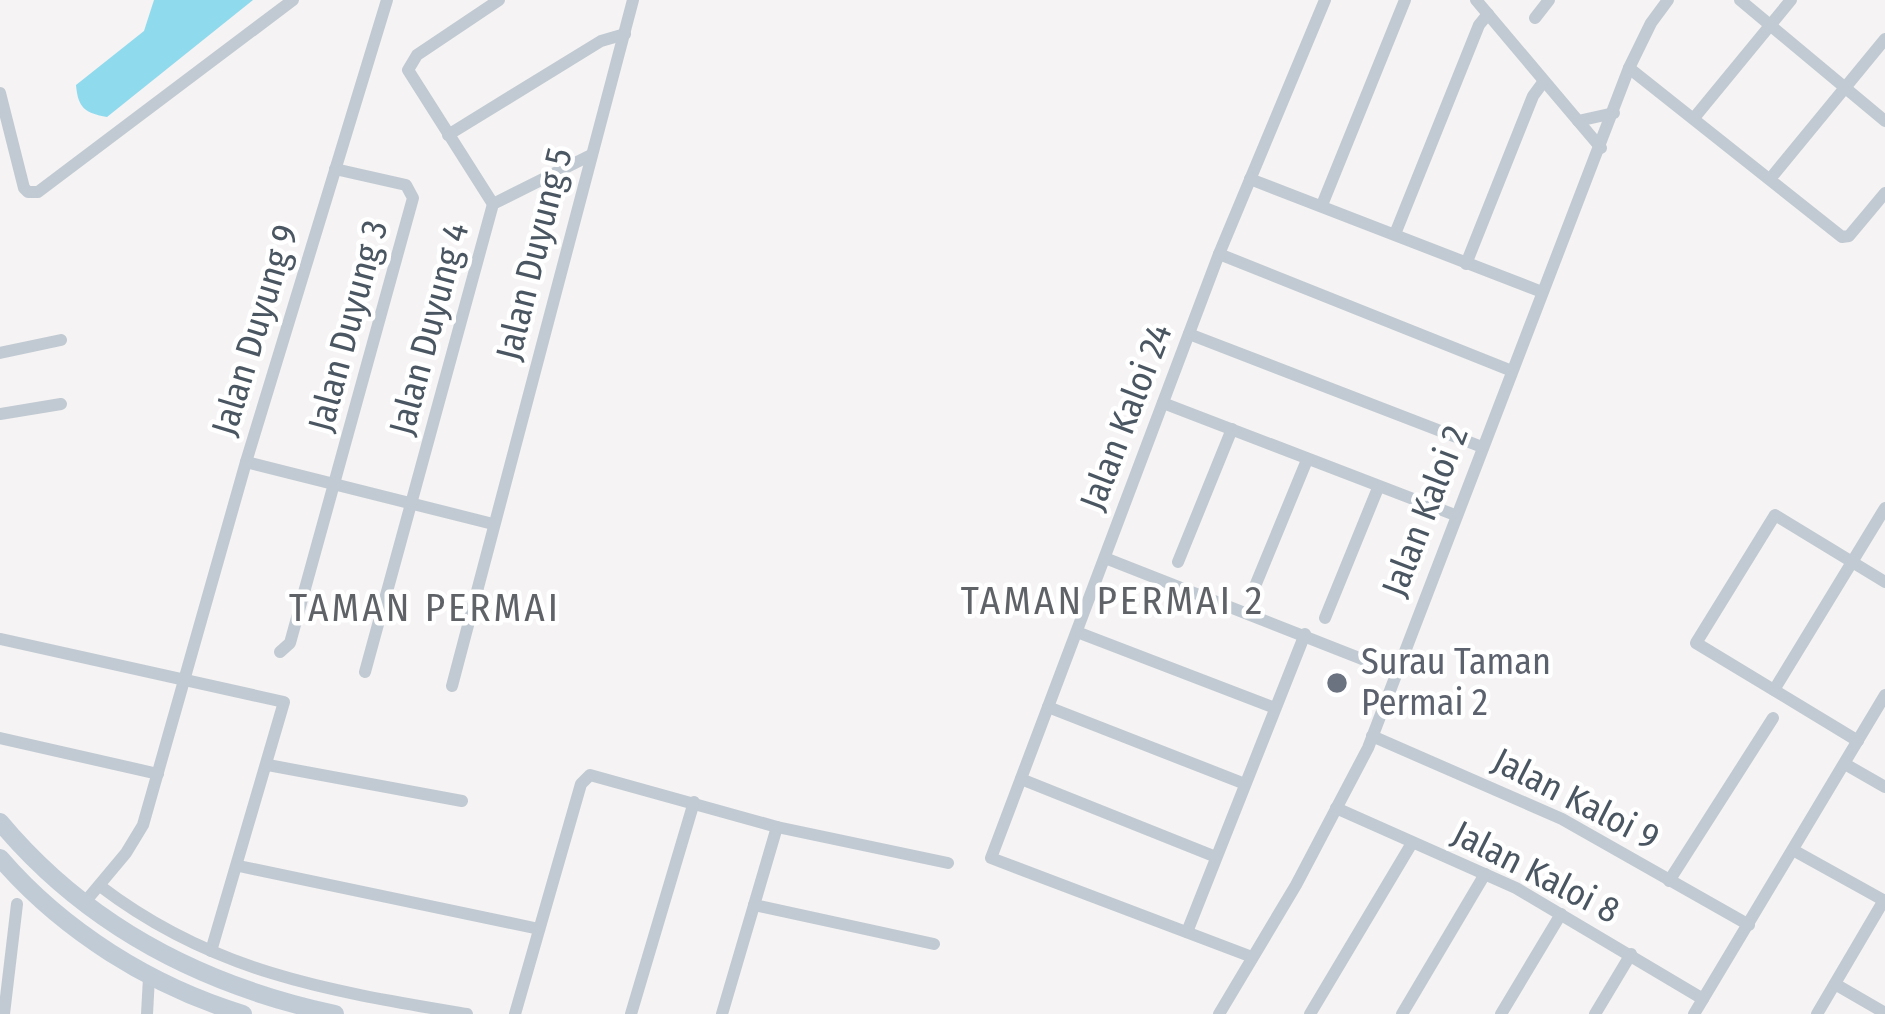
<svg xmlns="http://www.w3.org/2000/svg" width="1885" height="1014" viewBox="0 0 1885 1014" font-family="'Fira Sans Condensed',sans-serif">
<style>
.water{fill:#90daee}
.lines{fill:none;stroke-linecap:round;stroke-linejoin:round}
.street{stroke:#c1cad2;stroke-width:12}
.secondary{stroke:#c1cbd6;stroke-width:18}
.worship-dot{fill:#6b7280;stroke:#fff;stroke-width:4.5}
.labels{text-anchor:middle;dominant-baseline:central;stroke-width:9;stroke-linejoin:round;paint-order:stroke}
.street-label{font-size:36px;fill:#4a5661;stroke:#fff}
.worship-label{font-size:36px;fill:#5b616d;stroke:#fff;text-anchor:start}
.neighbourhood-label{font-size:39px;letter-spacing:3px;fill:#5f6368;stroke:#fff}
</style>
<rect width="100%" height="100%" fill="#f5f3f3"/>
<path class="water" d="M154,0H253L107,117C85,113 78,108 76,85L144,31Z"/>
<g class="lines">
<g class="street">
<polyline points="1476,0 1601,148"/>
<polyline points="1740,0 1885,121"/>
<polyline points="1535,18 1549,0"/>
<polyline points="1629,68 1842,237 1849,236 1885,193"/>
<polyline points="0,93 24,188 28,192 38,192 293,0"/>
<polyline points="1694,118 1791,0"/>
<polyline points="1578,121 1614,113"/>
<polyline points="448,135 601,41 625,34"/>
<polyline points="1250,179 1542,292"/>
<polyline points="1770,179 1885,39"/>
<polyline points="493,204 408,70 417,55 499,0"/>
<polyline points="1322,205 1405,0"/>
<polyline points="1395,234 1479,25 1488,14"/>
<polyline points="1219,254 1512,371"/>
<polyline points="1466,264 1533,96 1544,81"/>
<polyline points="1189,334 1482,447"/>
<polyline points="0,353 61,340"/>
<polyline points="1163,403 1455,515"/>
<polyline points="0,414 61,404"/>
<polyline points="246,462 493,524"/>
<polyline points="1105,558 1395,672"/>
<polyline points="1178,562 1232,429"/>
<polyline points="1253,591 1307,460"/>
<polyline points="1325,618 1378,488"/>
<polyline points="1077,632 1275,708"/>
<polyline points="1,639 284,702 211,951"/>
<polyline points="280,652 290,643 413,198 406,185 335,169"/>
<polyline points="365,672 493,204 589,156"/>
<polyline points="452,686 633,0"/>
<polyline points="1774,690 1885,508"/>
<polyline points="1048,707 1245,784"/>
<polyline points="1372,736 1562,819 1749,925"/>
<polyline points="0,738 158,774"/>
<polyline points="1858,741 1696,643 1775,515 1885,582"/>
<polyline points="1845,764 1885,787"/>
<polyline points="268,765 462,801"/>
<polyline points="1021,779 1216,857"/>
<polyline points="1336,808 1516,888 1703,999"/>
<polyline points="1793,850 1885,901"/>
<polyline points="239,866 539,929"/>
<polyline points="1669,881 1773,718"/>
<path d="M100,886C214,973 329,991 467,1014"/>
<polyline points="85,902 126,853 143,825 246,462 387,0"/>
<polyline points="754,905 934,944"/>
<polyline points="1187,932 1305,634"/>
<polyline points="1252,957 991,858 1219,254 1325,0"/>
<polyline points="1835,984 1885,1013"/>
<polyline points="4,1014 17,904"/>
<polyline points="147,1014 149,977"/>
<polyline points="515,1014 581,784 590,775 777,827 948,863"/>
<polyline points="631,1014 694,802"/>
<polyline points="722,1014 777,827"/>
<polyline points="1219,1014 1296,885 1368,748 1629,68 1651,23 1668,0"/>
<polyline points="1310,1014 1412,843"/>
<polyline points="1402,1014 1485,874"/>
<polyline points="1501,1014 1561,914"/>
<polyline points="1595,1014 1631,954"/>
<polyline points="1694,1014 1885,695"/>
<polyline points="1817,1014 1884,900"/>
</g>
<g class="secondary">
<path d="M0,822C87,926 204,986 335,1014"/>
<path d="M0,858C63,931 151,986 243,1014"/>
</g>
</g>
<circle class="worship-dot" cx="1337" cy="683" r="12"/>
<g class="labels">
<g class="street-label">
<text transform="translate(534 254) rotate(-76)">Jalan Duyung 5</text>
<text transform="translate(348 326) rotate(-75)">Jalan Duyung 3</text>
<text transform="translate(429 329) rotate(-75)">Jalan Duyung 4</text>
<text transform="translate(255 330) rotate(-73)">Jalan Duyung 9</text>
<text transform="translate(1126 417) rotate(-69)">Jalan Kaloi 24</text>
<text transform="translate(1425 511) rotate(-69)">Jalan Kaloi 2</text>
<text transform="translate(1576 799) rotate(27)">Jalan Kaloi 9</text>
<text transform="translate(1536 872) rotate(27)">Jalan Kaloi 8</text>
</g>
<g class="worship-label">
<text x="1361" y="662">Surau Taman<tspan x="1361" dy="41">Permai 2</tspan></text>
</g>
<g class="neighbourhood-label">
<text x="1113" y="601">TAMAN PERMAI 2</text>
<text x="425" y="608">TAMAN PERMAI</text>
</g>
</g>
</svg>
